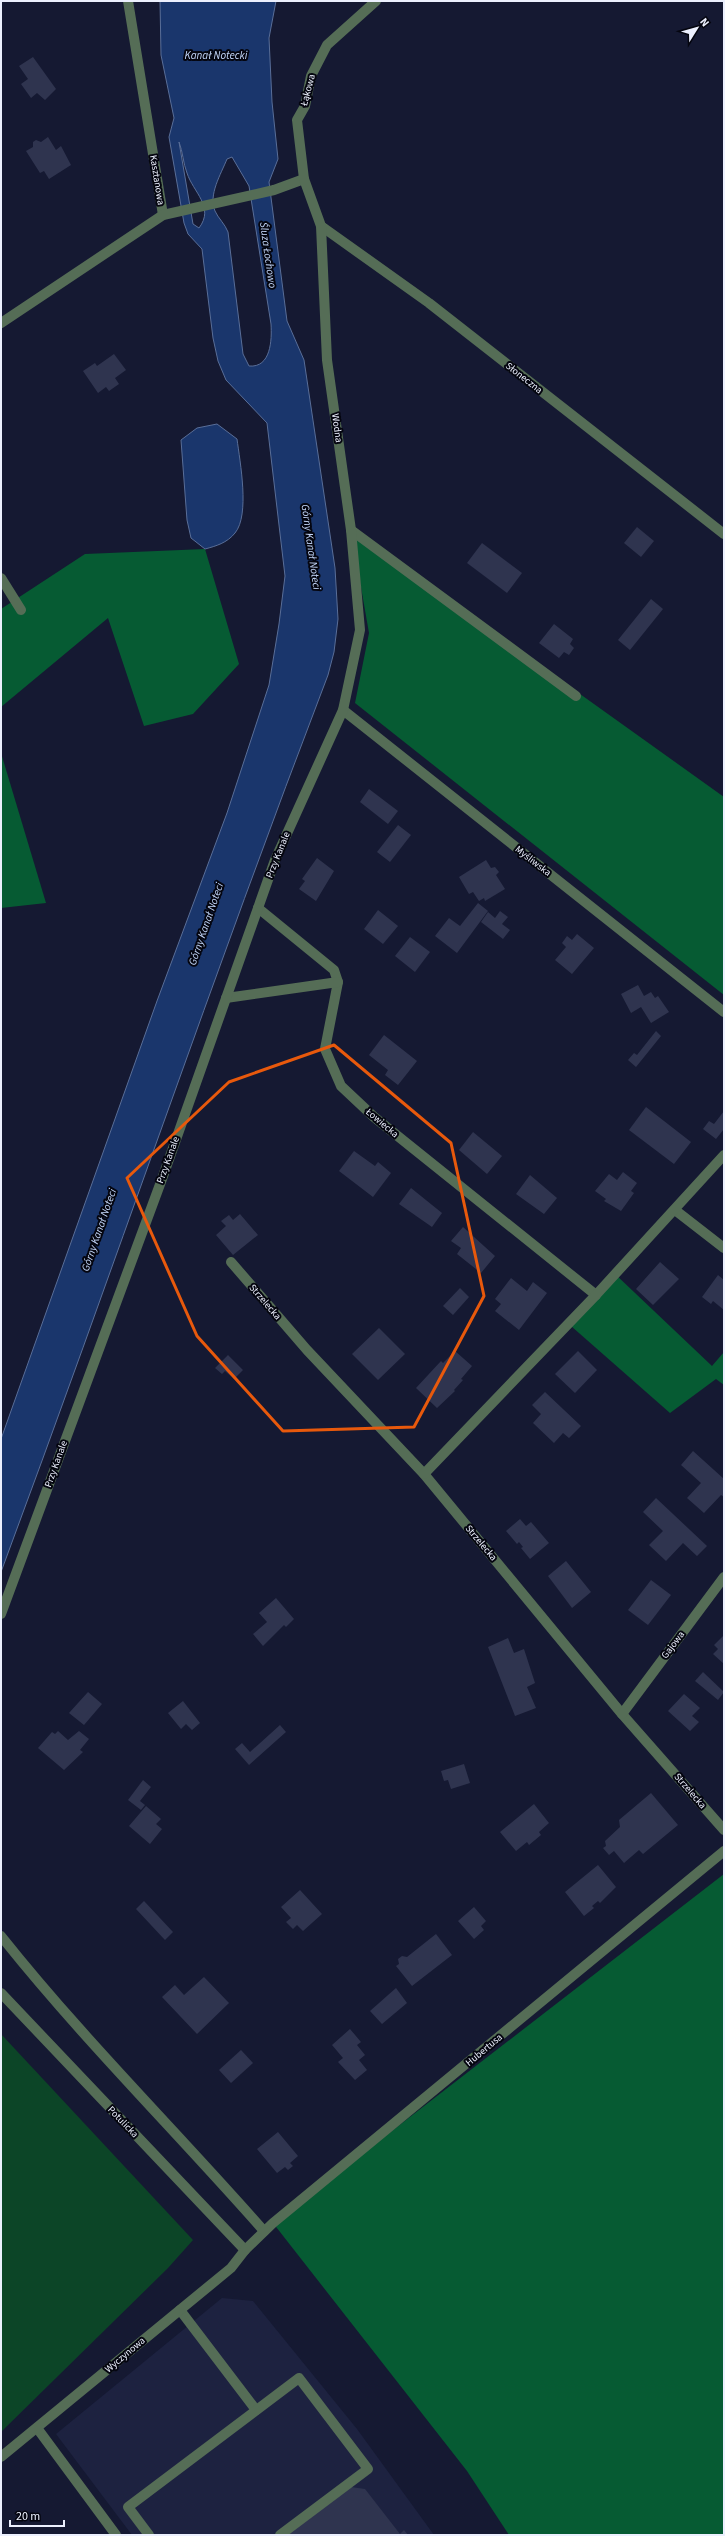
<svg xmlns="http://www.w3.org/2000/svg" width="725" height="2536" viewBox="0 0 725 2536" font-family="'Source Sans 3',sans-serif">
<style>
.built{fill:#1d2240}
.green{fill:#0c4527}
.forest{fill:#065b33}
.water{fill:#1a366c;stroke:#596e98;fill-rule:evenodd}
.building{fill:#2f344f}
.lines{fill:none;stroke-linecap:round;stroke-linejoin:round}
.minor{stroke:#556d56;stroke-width:10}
.marked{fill:none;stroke:#e8590c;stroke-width:3;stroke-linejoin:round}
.labels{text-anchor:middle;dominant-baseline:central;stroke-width:4;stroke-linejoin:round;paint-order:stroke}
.street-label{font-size:10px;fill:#ecf0fe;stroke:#04050f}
.water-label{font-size:11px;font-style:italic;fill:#c5d8fb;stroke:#04050f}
</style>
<rect width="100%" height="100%" fill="#151932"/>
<polygon class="built" points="222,2298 253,2301 357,2429 434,2535 132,2535 56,2434"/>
<polygon class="green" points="1,2034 193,2240 168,2268 1,2432"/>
<g class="forest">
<polygon points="351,530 724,797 724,995 355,703 369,633"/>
<polygon points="205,549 239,664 193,714 144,726 108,618 1,707 1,609 85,554"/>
<polygon points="1,753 46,903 1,908"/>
<polygon points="615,1274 712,1366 724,1352 724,1385 716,1379 670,1413 571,1326"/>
<polygon points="724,1874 724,2535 509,2535 467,2471 273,2223"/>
</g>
<g class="water">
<path d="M160,1H276L269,38L272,102L278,159L269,182L287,321L304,360L335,568L338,619L334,652L328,675C214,972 112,1274 1,1572V1439L157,1001L227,813L269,685L279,624L285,576L267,423L226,380L218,361L213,338L202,249L188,234L184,223L169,137L174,118L161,55ZM179,142C183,152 183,163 187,173C193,192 215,207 199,228L193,224ZM232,157L249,186L271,324C272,340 271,368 249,366L243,354L228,232C225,224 218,218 215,211C208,195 221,174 227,159Z"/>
<path d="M217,424L237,439C240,462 250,515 235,533C227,543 216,546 205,549L191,538L187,520L181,440L197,428Z"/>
</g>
<g class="building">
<polygon points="33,57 56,89 45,100 37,93 31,98 21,84 28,79 19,66"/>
<polygon points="48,137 56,150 61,146 71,165 49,179 44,171 40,173 26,151 33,147 33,142 36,140 41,142"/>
<polygon points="114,354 126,370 115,378 119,384 109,391 106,387 98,393 83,371 95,363 97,366"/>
<polygon points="637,527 654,541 641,557 624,543"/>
<polygon points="482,543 522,573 507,593 467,563"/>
<polygon points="651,599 663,609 630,650 618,640"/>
<polygon points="554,624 573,639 570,644 574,648 569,655 564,652 559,658 539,643"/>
<polygon points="369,789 398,811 388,824 360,802"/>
<polygon points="398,825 411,835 390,862 377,852"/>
<polygon points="317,858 334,871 316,901 299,889 305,881 302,879"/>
<polygon points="486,860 491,868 495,867 499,872 496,875 505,889 485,901 484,898 479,901 473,892 469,894 459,877"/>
<polygon points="478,903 488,911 457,953 435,936 449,918 460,926"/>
<polygon points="378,910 398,926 383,944 364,929"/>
<polygon points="500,911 508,917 502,924 510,930 503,939 481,922 488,912 495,918"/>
<polygon points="577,934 594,948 572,974 555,960 566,947 562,943 567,936 572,940"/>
<polygon points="410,937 430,952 415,972 395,956"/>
<polygon points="638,985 644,996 651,992 655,998 658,996 669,1012 651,1023 641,1007 631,1013 621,994"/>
<polygon points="656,1031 661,1036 636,1067 628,1060 634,1053 637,1055"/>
<polygon points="384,1035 417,1061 398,1085 385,1075 388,1070 369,1055"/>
<polygon points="646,1107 691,1142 674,1164 629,1130"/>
<polygon points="724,1111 724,1129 716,1139 703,1129 709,1121 714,1124"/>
<polygon points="473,1132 502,1156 487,1174 459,1150"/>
<polygon points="354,1151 375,1166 378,1162 391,1173 373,1197 339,1171"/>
<polygon points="623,1172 637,1183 631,1191 634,1193 621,1211 604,1201 606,1199 595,1191 609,1174 617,1180"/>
<polygon points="530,1175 557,1198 544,1214 516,1194"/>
<polygon points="411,1188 442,1213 432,1227 399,1204"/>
<polygon points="240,1214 258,1235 233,1255 216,1235 226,1226 221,1221 229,1215 233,1220"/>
<polygon points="463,1227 495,1256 481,1273 457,1254 461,1248 451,1241"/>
<polygon points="660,1262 679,1279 653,1305 636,1289"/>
<polygon points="718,1275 724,1280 724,1310 713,1301 711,1304 702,1297"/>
<polygon points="511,1278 527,1291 533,1282 547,1293 519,1330 495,1311 501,1304 495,1299"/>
<polygon points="460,1288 469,1297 453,1315 443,1306"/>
<polygon points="379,1328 405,1354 378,1380 352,1354"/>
<polygon points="455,1351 472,1366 461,1379 463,1380 454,1390 455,1391 437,1408 416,1388 441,1361 443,1363"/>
<polygon points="578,1351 597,1370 575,1393 555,1374"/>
<polygon points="228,1355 243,1370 234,1379 225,1371 222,1374 215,1368"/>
<polygon points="545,1392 581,1426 569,1438 563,1433 554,1443 533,1423 541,1414 532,1405"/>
<polygon points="693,1451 724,1479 724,1497 721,1495 704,1513 687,1498 701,1483 681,1465"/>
<polygon points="656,1498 707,1546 697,1556 683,1543 666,1561 649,1545 663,1531 643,1512"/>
<polygon points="520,1519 526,1526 531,1522 549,1543 530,1559 521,1548 523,1547 519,1542 517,1544 506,1531"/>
<polygon points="566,1561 591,1592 572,1608 548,1576"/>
<polygon points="651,1580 671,1595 648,1625 628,1610"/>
<polygon points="276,1598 294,1619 286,1627 284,1625 263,1646 253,1634 267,1622 259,1613"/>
<polygon points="724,1635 724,1664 713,1654 718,1649 714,1645"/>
<polygon points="508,1638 514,1653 524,1649 535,1683 527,1687 536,1708 515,1716 488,1647"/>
<polygon points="703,1672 724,1692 718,1700 695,1681"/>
<polygon points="88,1692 102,1704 84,1725 69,1713"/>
<polygon points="684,1694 700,1708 692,1716 699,1722 690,1731 668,1711"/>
<polygon points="183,1701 200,1723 192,1730 186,1724 181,1729 168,1713"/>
<polygon points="280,1725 286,1732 249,1765 235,1749 242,1743 250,1752"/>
<polygon points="58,1731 68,1740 79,1731 89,1739 80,1750 83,1752 64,1770 38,1748 52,1732 55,1734"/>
<polygon points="464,1764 470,1783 451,1789 448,1780 444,1781 441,1771"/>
<polygon points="143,1780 151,1787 140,1801 145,1805 141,1810 128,1800"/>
<polygon points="651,1793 678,1825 643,1854 639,1850 624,1863 614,1851 609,1855 603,1848 606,1846 605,1841 620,1827 619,1820"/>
<polygon points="534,1804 549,1823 539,1832 541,1835 529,1845 527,1842 516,1851 500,1832"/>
<polygon points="146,1806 161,1819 156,1824 162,1829 150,1844 129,1826"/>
<polygon points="598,1865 616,1887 600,1903 598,1901 592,1906 594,1908 584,1916 565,1892"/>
<polygon points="300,1890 322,1914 303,1931 297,1925 293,1929 286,1922 291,1918 281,1907"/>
<polygon points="144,1901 173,1932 165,1940 136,1909"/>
<polygon points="474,1907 486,1921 481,1926 484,1930 474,1939 458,1921"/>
<polygon points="436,1934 452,1955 412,1986 396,1966 399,1964 398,1959 402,1956 407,1957"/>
<polygon points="204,1977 229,2003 197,2034 162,1997 175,1985 184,1995"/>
<polygon points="396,1988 407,2003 382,2024 370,2011"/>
<polygon points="350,2029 361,2042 357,2045 365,2055 359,2060 367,2070 355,2080 338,2062 343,2058 332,2045"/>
<polygon points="241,2050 253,2063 231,2083 219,2070"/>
<polygon points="278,2132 298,2156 290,2163 293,2166 288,2170 285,2167 277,2173 257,2149"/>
<polygon points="351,2487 365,2489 400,2534 404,2530 408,2535 286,2535"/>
</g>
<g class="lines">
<g class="minor">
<polyline points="128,1 163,215"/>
<polyline points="321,226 429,303 724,534"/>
<polyline points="1,323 163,215 274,190 304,179"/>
<polyline points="351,530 576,696"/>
<polyline points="1,578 21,610"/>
<polyline points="343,710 724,1012"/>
<polyline points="258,908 334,970 338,982 325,1049 341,1086 374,1117 596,1295"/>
<polyline points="226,998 338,982"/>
<polyline points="675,1210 724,1248"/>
<polyline points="231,1262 307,1350 424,1474 622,1714 724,1830"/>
<polyline points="424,1474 596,1295 724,1155"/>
<polyline points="1,1614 162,1179 275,860 343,710 360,630 351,530 327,360 321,226 304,179 297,120 305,106 311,76 327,45 376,1"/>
<polyline points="622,1714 724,1577"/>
<path d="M1,1936C83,2039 177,2132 264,2231"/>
<polyline points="1,1993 245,2250"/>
<polyline points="180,2310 256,2410"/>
<polyline points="37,2428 116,2535"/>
<polyline points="1,2457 231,2268 245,2250 273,2223 724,1851"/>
<polyline points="149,2535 128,2507 299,2378 368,2469 280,2535"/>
</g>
</g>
<path class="marked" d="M334,1045L451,1143L484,1296L414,1427L283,1431L197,1336L127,1178L229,1082Z"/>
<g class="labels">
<g class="street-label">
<text transform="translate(308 90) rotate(-75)">Łąkowa</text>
<text transform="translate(157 180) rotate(81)">Kasztanowa</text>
<text transform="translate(524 378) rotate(38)">Słoneczna</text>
<text transform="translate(337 428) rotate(82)">Wodna</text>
<text transform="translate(278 855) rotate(-68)">Przy Kanale</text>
<text transform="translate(533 861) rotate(38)">Myśliwska</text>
<text transform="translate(382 1123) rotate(40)">Łowiecka</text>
<text transform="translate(168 1160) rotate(-70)">Przy Kanale</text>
<text transform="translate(265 1302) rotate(49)">Strzelecka</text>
<text transform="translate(56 1464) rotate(-70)">Przy Kanale</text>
<text transform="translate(481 1543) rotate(50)">Strzelecka</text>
<text transform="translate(673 1645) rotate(-53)">Gajowa</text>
<text transform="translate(690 1791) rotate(49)">Strzelecka</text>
<text transform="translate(484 2050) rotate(-40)">Hubertusa</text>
<text transform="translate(123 2122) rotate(46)">Potulicka</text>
<text transform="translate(125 2355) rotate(-40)">Wyczynowa</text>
</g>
<g class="water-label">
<text x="216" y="55">Kanał Notecki</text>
<text transform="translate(268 255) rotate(82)">Śluza Łochowo</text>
<text transform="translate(311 547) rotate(82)">Górny Kanał Noteci</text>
<text transform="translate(206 924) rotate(-71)">Górny Kanał Noteci</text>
<text transform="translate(99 1230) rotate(-71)">Górny Kanał Noteci</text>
</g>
</g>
<rect width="725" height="2536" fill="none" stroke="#ecf0fe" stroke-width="4"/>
<g transform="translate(697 28) rotate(53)" stroke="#04050f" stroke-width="3" paint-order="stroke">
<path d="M0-3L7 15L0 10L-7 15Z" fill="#ecf0fe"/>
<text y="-6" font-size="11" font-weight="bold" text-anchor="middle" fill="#ecf0fe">N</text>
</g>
<path d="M10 2520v6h54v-6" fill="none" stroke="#ecf0fe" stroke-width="2"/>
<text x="16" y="2520" font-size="12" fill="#ecf0fe" stroke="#04050f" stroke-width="3" paint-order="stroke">20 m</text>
</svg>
